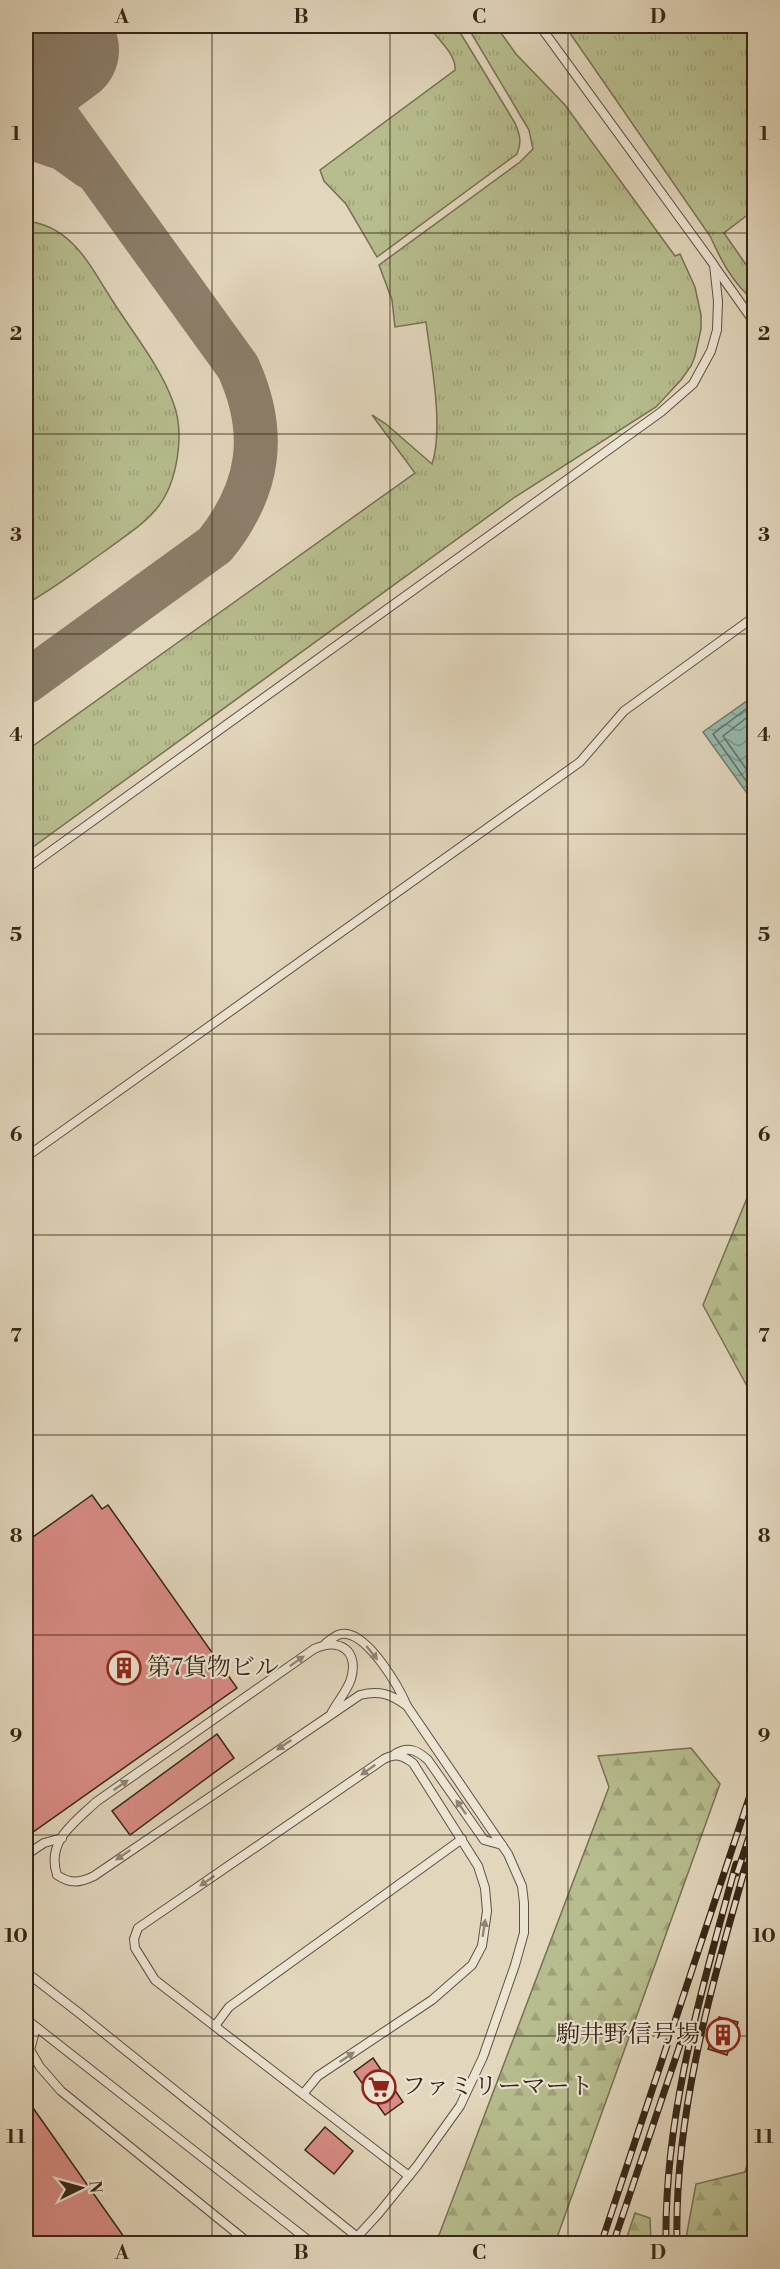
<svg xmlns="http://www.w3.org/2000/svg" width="780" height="2269" viewBox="0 0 780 2269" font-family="'Libre Bodoni','Noto Serif JP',serif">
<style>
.grass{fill:url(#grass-tufts);stroke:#767252;stroke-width:1.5}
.forest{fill:url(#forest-firs);stroke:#767252;stroke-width:1.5}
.water{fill:url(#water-waves);stroke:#6f7e71;stroke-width:1.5}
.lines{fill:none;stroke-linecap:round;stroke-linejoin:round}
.shore{stroke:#667062;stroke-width:1.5}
.taxiway{stroke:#8c7e6a;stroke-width:44}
.runway{stroke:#8c7e6a;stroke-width:110}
.building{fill:#d98c85;stroke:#362617;stroke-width:1.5}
.service-casing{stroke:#615240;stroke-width:10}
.service{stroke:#ece4d3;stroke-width:8}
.rail-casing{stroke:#362617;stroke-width:7}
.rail{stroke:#ece4d3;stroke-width:4.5;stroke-dasharray:14;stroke-linecap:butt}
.oneway{fill:#918575}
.grid{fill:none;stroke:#362617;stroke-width:1.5;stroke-opacity:0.55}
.labels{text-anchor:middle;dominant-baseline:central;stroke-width:4.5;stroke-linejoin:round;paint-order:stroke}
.poi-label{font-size:24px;fill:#362617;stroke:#ece4d3;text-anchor:start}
.neatline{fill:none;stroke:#362617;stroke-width:2}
.grid-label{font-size:20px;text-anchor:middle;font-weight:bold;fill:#362617}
</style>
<defs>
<pattern id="grass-tufts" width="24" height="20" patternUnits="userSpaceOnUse" patternTransform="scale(1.5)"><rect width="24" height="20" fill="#b7bd8e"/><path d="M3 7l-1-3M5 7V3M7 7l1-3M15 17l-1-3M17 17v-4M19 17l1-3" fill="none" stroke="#9ea27a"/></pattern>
<pattern id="forest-firs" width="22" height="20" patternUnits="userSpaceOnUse" patternTransform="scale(1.5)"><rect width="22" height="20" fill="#b7bd8e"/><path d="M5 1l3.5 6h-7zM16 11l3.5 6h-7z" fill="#9ea27a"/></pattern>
<pattern id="water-waves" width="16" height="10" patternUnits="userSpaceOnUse" patternTransform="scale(1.5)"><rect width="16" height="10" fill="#95b9ad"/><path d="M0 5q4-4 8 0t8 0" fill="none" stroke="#7a968c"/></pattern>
</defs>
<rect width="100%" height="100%" fill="#e2d6bc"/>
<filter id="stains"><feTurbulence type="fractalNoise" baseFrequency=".00333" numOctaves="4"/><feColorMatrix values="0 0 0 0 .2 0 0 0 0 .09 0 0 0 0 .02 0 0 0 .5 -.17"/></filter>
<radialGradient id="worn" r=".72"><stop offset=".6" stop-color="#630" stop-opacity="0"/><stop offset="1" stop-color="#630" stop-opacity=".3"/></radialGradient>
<g class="grass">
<path d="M428,26H455L458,29L515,123C520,135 522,142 517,154L377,257L346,204L324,181L320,170L455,70C457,55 436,37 428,26Z"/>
<path d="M467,26H496L516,54L565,105L675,256L680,254L695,287L701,315V329L695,356L691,366L681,380L656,407L515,497L26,852V751L415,473L372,415L386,424L432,464C444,428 431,361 426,322L395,327L392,300L379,265L520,162L533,149L529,130Z"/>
<path d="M565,26H754V210L724,233L754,276V301C732,282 722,262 710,236Z"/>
<path d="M26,221C72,226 89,264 112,300C133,333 160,366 173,402C185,432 178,481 158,507C144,525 123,537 105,551C79,569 53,589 26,604Z"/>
</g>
<g class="forest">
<polygon points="754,1181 754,1399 703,1305"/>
<polygon points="691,1748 720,1784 555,2243 436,2243 609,1787 598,1756"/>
<polygon points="754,2141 754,2243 685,2243 696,2184 745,2172"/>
<polygon points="635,2213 650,2218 651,2243 625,2243"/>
</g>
<polygon class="water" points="754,696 754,803 703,732"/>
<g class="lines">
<g class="shore">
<polyline points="754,703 713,734 754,792"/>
<polyline points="754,712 723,736 754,780"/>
</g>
<g class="taxiway">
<polyline points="26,136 64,149 89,167"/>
<path d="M26,682L215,545C260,489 268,433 238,367L28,76"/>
</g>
<polyline class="runway" points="26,78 64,50"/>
</g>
<g class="building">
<polygon points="92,1495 102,1509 108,1505 237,1688 26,1837 26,1542"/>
<polygon points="217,1734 234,1758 130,1835 112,1811"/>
<polygon points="719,2017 738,2022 727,2055 708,2049"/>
<polygon points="373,2058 403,2102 385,2115 354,2072"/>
<polygon points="26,2098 117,2227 129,2244 26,2244"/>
<polygon points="325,2127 353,2151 334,2174 305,2150"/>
</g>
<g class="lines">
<defs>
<g id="service">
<polyline points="715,267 754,322"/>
<polyline points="26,869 661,412 693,384 711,351 717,330 718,301 714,265 540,26"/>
<polyline points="26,1157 580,762 624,711 754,617"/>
<path d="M326,1643C332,1639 338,1632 347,1634C370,1638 398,1685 407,1706L508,1854L522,1886L524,1903V1933L515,1965L483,2057L460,2106L417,2166L379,2213L357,2237L348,2244"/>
<path d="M332,1712C338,1701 347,1691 351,1679C359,1651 340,1637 314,1649L96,1802C74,1823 46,1841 57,1875C70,1884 80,1883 94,1876L360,1695C379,1690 391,1694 407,1706"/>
<path d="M395,1754C408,1746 417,1750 428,1760L484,1840L502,1845"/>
<polyline points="26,1855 44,1843 62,1838"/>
<polyline points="26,1972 79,2013 366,2244"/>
<polyline points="26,2019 313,2244"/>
<polyline points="215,2026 229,2007 462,1839"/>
<polyline points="36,2027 30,2050 40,2067 61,2091 250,2244"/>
<polyline points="26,2071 30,2050"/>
<path d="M303,2094L318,2076L432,2000L472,1965L482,1946L487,1911L485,1888L478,1866L413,1763C402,1755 396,1753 384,1759L138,1928L134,1939L135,1948L155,1980L409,2176"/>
</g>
</defs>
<use href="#service" class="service-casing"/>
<use href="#service" class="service"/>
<defs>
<g id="rail">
<polyline points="737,1873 754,1822"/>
<polyline points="601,2244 754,1783"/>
<polyline points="613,2244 685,2030"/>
<path d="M666,2244C664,2114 702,1989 736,1864"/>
<path d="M677,2244C674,2114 711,1988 746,1865"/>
</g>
</defs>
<use href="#rail" class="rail-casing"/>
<use href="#rail" class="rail"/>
</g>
<defs><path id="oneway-solid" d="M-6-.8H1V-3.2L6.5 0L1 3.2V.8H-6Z" transform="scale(1.5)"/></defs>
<g class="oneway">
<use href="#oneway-solid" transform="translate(372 1653) rotate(51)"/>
<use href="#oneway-solid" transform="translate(297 1661) rotate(-35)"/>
<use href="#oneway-solid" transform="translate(284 1745) rotate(146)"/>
<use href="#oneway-solid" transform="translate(368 1770) rotate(145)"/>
<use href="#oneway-solid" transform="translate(121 1785) rotate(-35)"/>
<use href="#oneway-solid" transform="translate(461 1807) rotate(-125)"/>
<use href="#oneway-solid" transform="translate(123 1855) rotate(146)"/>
<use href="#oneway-solid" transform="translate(207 1881) rotate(145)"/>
<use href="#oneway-solid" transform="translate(484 1928) rotate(-81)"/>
<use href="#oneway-solid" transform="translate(347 2057) rotate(-34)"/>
</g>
<path class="grid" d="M212,26V2244M390,26V2244M568,26V2244M26,233H754M26,434H754M26,634H754M26,834H754M26,1034H754M26,1235H754M26,1435H754M26,1635H754M26,1835H754M26,2036H754"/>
<defs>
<symbol id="building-ring" viewBox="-11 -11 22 22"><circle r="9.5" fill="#ece4d3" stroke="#8f2418" stroke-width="1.5"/><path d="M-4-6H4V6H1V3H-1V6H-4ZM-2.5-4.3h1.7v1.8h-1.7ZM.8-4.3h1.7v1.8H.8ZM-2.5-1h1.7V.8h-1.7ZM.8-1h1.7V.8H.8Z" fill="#8f2418"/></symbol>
<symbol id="supermarket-ring" viewBox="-11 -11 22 22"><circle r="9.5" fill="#ece4d3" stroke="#8f2418" stroke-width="1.5"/><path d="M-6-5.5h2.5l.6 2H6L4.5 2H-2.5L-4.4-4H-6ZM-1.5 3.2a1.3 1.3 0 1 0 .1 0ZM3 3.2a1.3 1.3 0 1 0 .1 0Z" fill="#8f2418"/></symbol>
</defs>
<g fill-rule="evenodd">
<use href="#building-ring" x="105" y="1649" width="38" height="38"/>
<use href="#building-ring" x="704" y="2016" width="38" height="38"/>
<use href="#supermarket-ring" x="360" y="2068" width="38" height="38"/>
</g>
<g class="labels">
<g class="poi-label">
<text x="147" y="1668">第7貨物ビル</text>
<text x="700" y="2035" text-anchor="end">駒井野信号場</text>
<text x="402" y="2087">ファミリーマート</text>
</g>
</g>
<rect width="780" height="2269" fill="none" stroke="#e2d6bc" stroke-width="66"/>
<g transform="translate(81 2188) rotate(85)" stroke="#ece4d3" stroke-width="4.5" paint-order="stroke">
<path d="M0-4.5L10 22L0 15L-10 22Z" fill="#362617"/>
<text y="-9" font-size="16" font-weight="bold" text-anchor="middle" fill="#362617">N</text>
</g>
<rect x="33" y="33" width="714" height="2203" class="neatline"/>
<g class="grid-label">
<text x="122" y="23">A</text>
<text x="301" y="23">B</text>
<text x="479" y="23">C</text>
<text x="658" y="23">D</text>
<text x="16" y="140">1</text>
<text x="764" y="140">1</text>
<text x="16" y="340">2</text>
<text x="764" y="340">2</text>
<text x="16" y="541">3</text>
<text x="764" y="541">3</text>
<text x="16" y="741">4</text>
<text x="764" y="741">4</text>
<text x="16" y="941">5</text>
<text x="764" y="941">5</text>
<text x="16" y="1141">6</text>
<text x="764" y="1141">6</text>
<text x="16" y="1342">7</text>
<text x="764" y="1342">7</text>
<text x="16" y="1542">8</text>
<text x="764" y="1542">8</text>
<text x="16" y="1742">9</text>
<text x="764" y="1742">9</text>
<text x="16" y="1942">10</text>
<text x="764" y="1942">10</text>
<text x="16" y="2143">11</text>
<text x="764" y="2143">11</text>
<text x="122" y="2259">A</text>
<text x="301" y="2259">B</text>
<text x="479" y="2259">C</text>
<text x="658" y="2259">D</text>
</g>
<rect width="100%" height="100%" filter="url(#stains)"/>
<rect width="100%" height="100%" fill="url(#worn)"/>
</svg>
